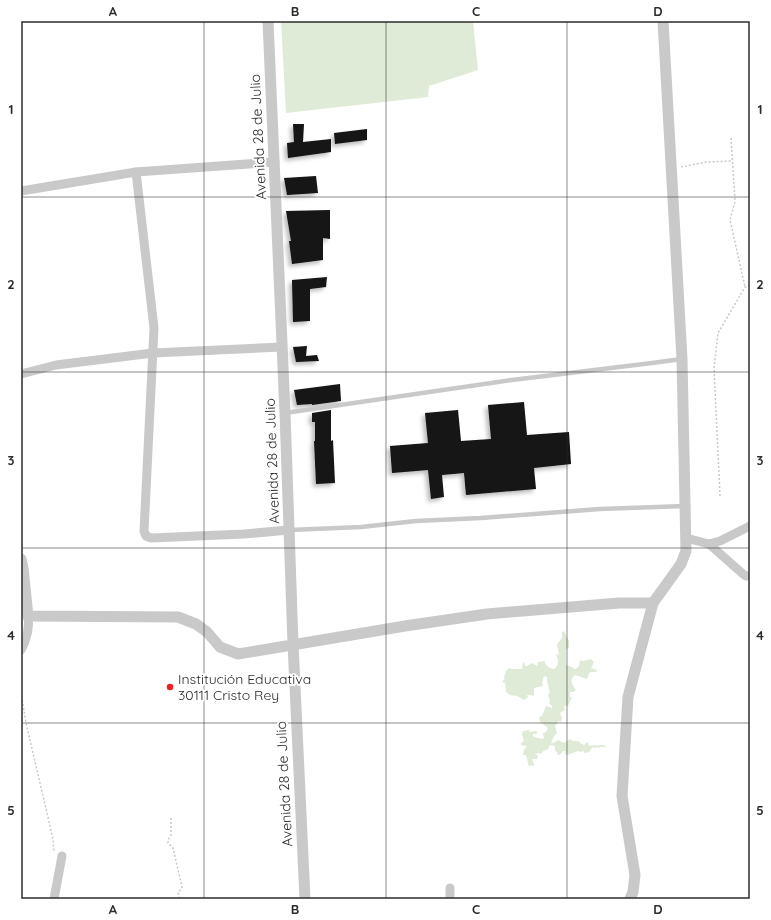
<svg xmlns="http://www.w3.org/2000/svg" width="771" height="920" viewBox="0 0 771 920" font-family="Quicksand,sans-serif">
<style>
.green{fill:#e0ebd7}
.building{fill:#131313;filter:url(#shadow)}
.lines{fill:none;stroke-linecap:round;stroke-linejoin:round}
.path{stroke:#c9c9c9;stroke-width:1.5;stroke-dasharray:2 2;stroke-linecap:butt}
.service{stroke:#c9c9c9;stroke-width:4.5}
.minor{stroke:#c9c9c9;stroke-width:9}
.tertiary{stroke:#c9c9c9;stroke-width:11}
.grid{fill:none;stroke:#2c2c2c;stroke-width:1;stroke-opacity:0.55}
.poi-dot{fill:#f2201f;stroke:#fff;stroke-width:1.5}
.labels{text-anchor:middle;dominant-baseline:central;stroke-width:4;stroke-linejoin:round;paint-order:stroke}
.street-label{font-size:14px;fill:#2c2c2c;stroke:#fff}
.poi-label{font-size:14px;fill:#2c2c2c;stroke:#fff;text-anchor:start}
.neatline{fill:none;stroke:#2c2c2c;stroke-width:1.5}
.grid-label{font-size:13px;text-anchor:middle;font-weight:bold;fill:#2c2c2c}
</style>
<defs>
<filter id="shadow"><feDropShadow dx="-3" dy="3" stdDeviation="2" flood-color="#0004"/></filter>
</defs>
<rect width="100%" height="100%" fill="#fff"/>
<g class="green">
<polygon points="281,21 473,21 478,70 429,86 428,97 286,113"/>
<path d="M564,631L569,641V648L566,649V665L572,667L574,669H576L579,666L580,660L583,661L591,659L594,662L591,668L597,670L596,672H590L587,679L575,675C569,680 572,685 576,690L573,692H570V697H572L568,706H564V707L565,710L560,713C561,716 563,718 561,722L559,721L555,726L557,733L554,736L551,743H554L558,740L564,743L570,739L573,741H577L580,742V743L584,745L587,742L588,743L589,746C594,745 597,746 602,745L606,746L605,747H601L599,748L596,747L595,749L594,747L592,748L589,752L584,753V751L580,752L578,751L567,755L565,754V751H563L560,755H558L557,752L555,751V746L550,745L548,749L543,751L541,754L539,753L535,754L538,756L537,759H532L534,765L533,766L531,765L529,767L526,755H523L524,750L527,746L521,745V743L524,741L522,735L523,731L529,730L530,732L535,731H537V734H533V736C536,738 540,738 543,739L544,736L542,734L546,732L548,728L540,722L539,717L542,716L546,706L552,708V706L549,703L550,701L548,694L550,693L547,681V677L544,676L542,683L543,686L534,688V695L532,696L531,695H527L528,697L524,700L517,696L510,695L506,692L505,683L502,682L505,678L504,677L506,671L509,668L512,669H522L523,662L525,664V666H527L532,663L537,666L538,662L545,661C545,666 549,668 554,669C559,665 559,661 556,654L559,655L557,644L562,638V632Z"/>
</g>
<g class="building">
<polygon points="293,124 304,124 303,142 331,139 331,152 288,158 287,143 294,142"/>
<polygon points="367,129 367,140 335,144 334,133"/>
<polygon points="316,176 318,193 287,195 284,178"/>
<polygon points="330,210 330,239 323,238 323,260 292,264 289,241 291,241 286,211"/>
<polygon points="327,277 326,287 310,289 310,321 293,322 292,280"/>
<polygon points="307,346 306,356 317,355 319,361 296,362 293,347"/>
<polygon points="340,384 341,401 312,405 312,404 297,405 294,390"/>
<polygon points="524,402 527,435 569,432 571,464 534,468 536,489 466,495 464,473 442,475 444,497 431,499 428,470 392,473 390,446 428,443 425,413 458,410 461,441 491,439 488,405"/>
<polygon points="331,410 331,441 333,440 335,483 316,484 314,441 315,441 315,422 312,422 312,413"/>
</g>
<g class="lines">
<g class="path">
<polyline points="731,138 735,201 730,220 745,287"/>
<polyline points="681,167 707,162 732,161"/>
<polyline points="720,496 714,368 718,333 745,287 750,285"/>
<polyline points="21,692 26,723 53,839 54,852"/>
<polyline points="171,818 171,835 168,840 168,843 173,848 182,887 178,893 180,899"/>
</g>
<g class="service">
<polyline points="285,413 512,380 652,363 682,359"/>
<polyline points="290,530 361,527 416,521 481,518 600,509 685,506"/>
</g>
<g class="minor">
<polyline points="136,172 154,328 144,531 146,536 151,538 244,534 289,530"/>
<polyline points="21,191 136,172 275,162"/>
<polyline points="21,374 56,365 153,353 282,347"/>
<polyline points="686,538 709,544 720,541 750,526"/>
<polyline points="709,544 743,574 746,576 750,576"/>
<path d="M21,650C27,639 30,629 28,616"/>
<polyline points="54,899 62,856"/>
<polyline points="450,899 450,888"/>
</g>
<g class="tertiary">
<polyline points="268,21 285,413 293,644 305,899"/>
<polyline points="21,559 23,568 28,616 178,617 196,624 207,632 220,647 238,654 405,626 487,614 619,603 653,603"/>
<polyline points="630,899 633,892 635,875 622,796 628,697 653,603 681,564 686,551 682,359 663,21"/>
</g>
</g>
<path class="grid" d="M204,21V899M386,21V899M567,21V899M21,197H750M21,372H750M21,548H750M21,723H750"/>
<circle class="poi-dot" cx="170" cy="687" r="4"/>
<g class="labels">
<g class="street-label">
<text transform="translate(258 137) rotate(-93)">Avenida 28 de Julio</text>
<text transform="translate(272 461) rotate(-92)">Avenida 28 de Julio</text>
<text transform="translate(284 784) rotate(-93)">Avenida 28 de Julio</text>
</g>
<g class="poi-label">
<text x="178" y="679">Institución Educativa<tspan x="178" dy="16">30111 Cristo Rey</tspan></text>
</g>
</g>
<rect width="771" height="920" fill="none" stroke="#ffffff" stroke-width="44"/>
<rect x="22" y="22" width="727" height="876" class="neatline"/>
<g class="grid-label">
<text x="113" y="16">A</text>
<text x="295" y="16">B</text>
<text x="476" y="16">C</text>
<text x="658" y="16">D</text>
<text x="11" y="114">1</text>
<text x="760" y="114">1</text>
<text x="11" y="289">2</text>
<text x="760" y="289">2</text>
<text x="11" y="465">3</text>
<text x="760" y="465">3</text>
<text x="11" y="640">4</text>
<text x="760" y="640">4</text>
<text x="11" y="815">5</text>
<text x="760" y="815">5</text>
<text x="113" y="914">A</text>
<text x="295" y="914">B</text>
<text x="476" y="914">C</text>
<text x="658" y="914">D</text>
</g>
</svg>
